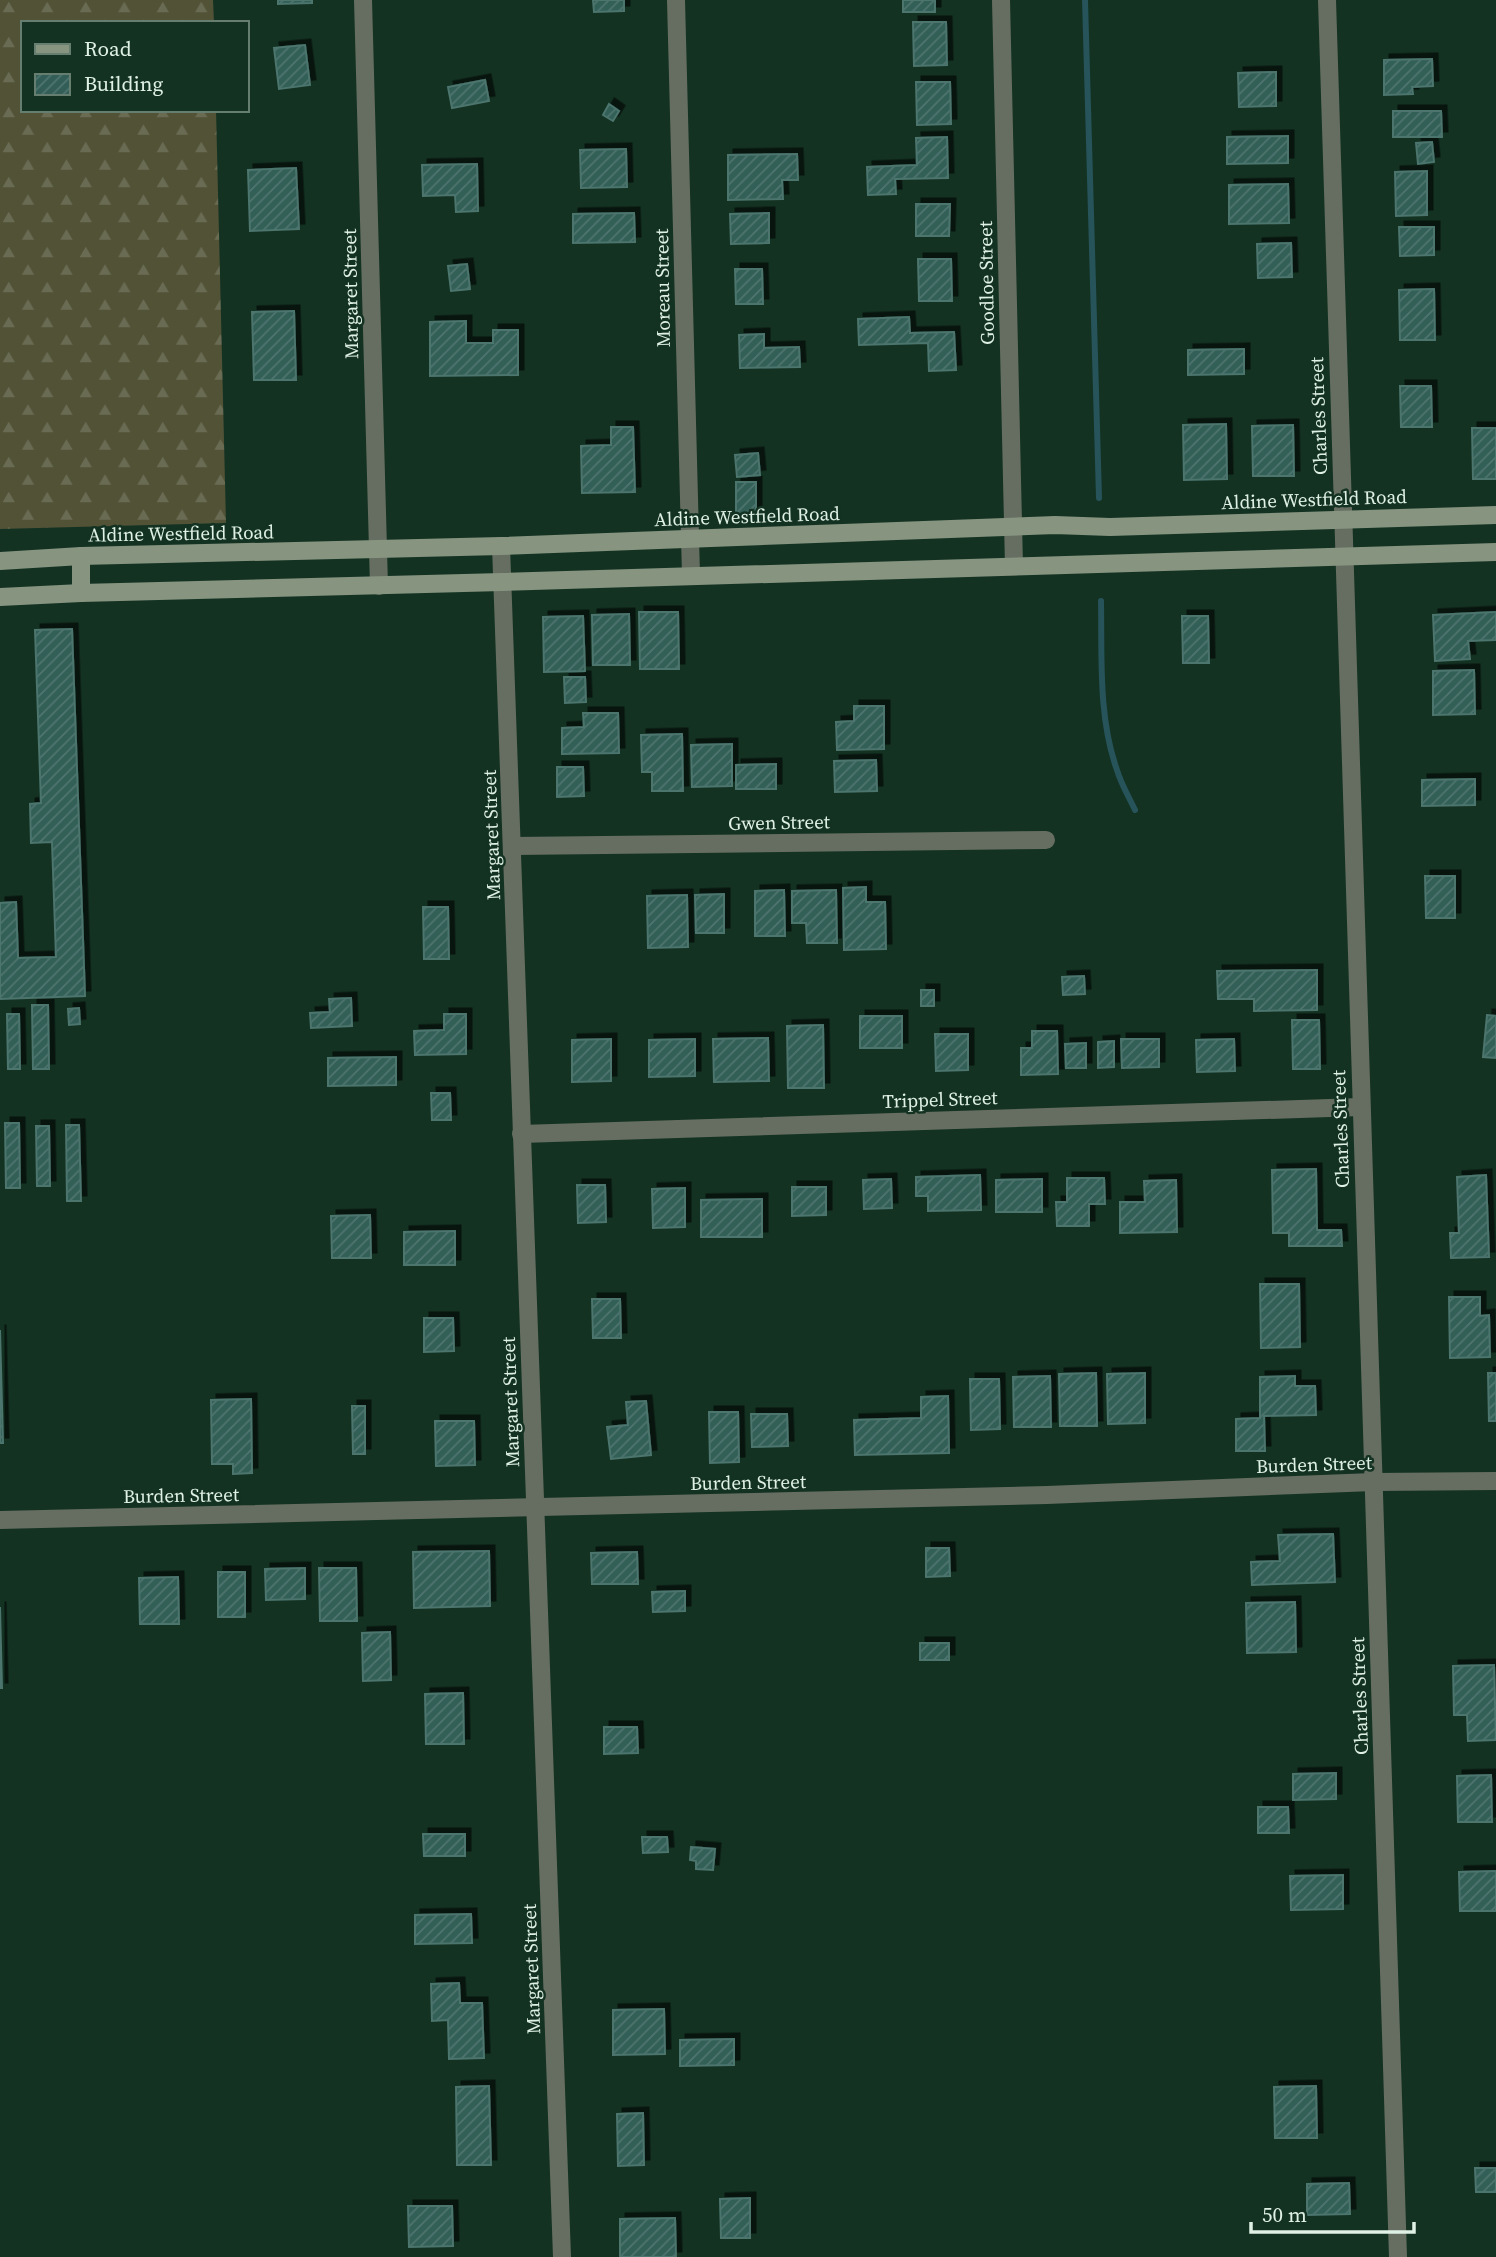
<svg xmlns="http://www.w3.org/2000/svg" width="1496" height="2257" viewBox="0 0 1496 2257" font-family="'Source Serif 4',serif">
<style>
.forest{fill:url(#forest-firs)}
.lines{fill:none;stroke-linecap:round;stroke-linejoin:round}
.stream{stroke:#27535a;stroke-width:6}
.building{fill:url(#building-hatch);stroke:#4b746d;stroke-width:2;filter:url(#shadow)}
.street{stroke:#666e61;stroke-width:18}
.secondary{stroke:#879480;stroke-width:18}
.labels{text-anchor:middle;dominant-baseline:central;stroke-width:5;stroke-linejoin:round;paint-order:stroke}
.street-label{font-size:19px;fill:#dff0e5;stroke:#133222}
</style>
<defs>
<pattern id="forest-firs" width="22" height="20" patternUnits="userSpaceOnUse" patternTransform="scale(1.75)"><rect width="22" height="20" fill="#515236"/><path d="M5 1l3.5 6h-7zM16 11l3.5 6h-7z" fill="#6a6b53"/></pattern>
<pattern id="building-hatch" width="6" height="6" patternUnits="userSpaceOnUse" patternTransform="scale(1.75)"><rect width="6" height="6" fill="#325e57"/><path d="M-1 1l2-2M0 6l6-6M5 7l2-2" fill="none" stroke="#4f756f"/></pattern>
<filter id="shadow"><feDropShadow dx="5.5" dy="-5.5" stdDeviation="0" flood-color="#0009"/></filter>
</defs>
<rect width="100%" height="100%" fill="#133222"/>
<polygon class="forest" points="0,0 213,0 214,23 23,23 23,110 216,110 226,523 0,529"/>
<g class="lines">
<g class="stream">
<polyline points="1085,0 1099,498"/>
<path d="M1101,601C1102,656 1098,717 1117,770C1121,784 1129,797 1135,810"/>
</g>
</g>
<g class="building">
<polygon points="278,0 312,0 312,3 278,4"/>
<polygon points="593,0 624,0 624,11 594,12"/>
<rect x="903" y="0" width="32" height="12"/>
<polygon points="913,22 946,22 947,65 914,66"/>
<polygon points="305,45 310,85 279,89 274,48"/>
<polygon points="1432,59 1433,86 1412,87 1413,94 1384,95 1384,60"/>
<polygon points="1276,72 1276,106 1239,107 1238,73"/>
<polygon points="485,80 489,101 452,108 448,87"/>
<polygon points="916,82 950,82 951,124 917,125"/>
<polygon points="609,104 619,111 613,121 603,115"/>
<polygon points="1393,111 1441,111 1442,137 1393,137"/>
<polygon points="1288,136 1288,163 1227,164 1227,137"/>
<polygon points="947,137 948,178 895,179 896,194 868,195 867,167 917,165 916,138"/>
<polygon points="1432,142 1434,162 1418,164 1416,143"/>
<polygon points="626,149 627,187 581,188 580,150"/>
<polygon points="797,154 798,180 782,180 783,199 728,200 728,155"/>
<polygon points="477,164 478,211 456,212 455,195 423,196 422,165"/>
<polygon points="296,168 299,229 250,231 248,170"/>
<polygon points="1427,171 1427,215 1396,216 1395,172"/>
<polygon points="1288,184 1289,223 1229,224 1229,185"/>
<polygon points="916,204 950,204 949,236 916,236"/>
<polygon points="634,213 635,242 573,243 573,214"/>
<polygon points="769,213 769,243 731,244 730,214"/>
<polygon points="1399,227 1434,227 1434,255 1400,256"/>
<polygon points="1291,243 1292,277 1258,278 1257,244"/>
<polygon points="918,259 951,259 952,301 919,301"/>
<polygon points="467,264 470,289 451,291 448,266"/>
<polygon points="735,269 762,269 763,304 736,304"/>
<polygon points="1434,289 1435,340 1400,340 1399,290"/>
<polygon points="294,311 296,380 254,380 252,312"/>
<polygon points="909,317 910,333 954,332 956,370 929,371 928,343 859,345 858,319"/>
<polygon points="466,321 466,343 493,343 493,330 518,330 518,375 430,376 430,322"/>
<polygon points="764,334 764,348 799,347 800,367 740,368 739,335"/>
<polygon points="1244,349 1244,374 1188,375 1188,350"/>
<polygon points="1400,386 1431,386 1432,427 1401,427"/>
<polygon points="1226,424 1227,479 1184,480 1183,425"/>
<polygon points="1293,425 1294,476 1253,476 1252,426"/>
<polygon points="611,427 633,427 635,492 582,493 581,446 611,445"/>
<polygon points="1472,428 1496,428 1496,479 1473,479"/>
<polygon points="758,453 760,475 737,477 735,455"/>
<polygon points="736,482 756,482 756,515 736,516"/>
<polygon points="639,612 678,612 679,669 640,669"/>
<polygon points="1496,612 1496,640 1468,641 1470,659 1435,661 1433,615"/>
<polygon points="629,614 630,665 593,665 592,615"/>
<polygon points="583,616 585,671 544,672 543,617"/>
<polygon points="1182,616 1208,616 1209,663 1183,663"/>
<polygon points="72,629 85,996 0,999 0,903 16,902 18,958 56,957 52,842 31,843 30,804 41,803 35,630"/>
<polygon points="1474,670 1475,714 1433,715 1433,671"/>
<polygon points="564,677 585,677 586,702 565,703"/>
<polygon points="854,706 884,706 884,749 837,750 836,722 854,721"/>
<polygon points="583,713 618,713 619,753 562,754 562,728 584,727"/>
<polygon points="682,734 683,791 652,791 652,772 642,772 641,735"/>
<polygon points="732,744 732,786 692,787 691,745"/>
<polygon points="876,760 877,791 835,792 834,761"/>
<polygon points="776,764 776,789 736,789 736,765"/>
<polygon points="557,767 583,767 584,796 557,797"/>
<polygon points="1475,779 1475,805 1422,806 1422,780"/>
<polygon points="1425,876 1455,876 1455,918 1426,918"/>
<polygon points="866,887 866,902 885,902 886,949 844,950 843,888"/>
<polygon points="784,890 785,936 755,936 755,891"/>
<polygon points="836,890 837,943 807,943 806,923 792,923 792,891"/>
<polygon points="724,894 724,933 696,933 695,895"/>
<polygon points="687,895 688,947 648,948 647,896"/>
<polygon points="423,907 448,907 449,959 424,959"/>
<polygon points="1317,970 1317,1010 1254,1011 1254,999 1218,999 1217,971"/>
<polygon points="1084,976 1085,994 1063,995 1062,977"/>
<rect x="921" y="990" width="13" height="16"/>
<polygon points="351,998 352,1026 311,1028 310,1013 330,1012 329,999"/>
<polygon points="32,1005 48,1005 49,1069 33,1069"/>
<polygon points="79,1008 80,1024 69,1025 68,1009"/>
<polygon points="7,1014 19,1014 20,1069 8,1069"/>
<polygon points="444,1014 466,1014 466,1054 415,1055 414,1031 444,1030"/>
<polygon points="1487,1015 1496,1016 1496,1058 1483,1057"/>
<rect x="860" y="1016" width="42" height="32"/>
<polygon points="1292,1020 1319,1020 1320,1069 1293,1069"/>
<polygon points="823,1025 824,1088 788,1088 787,1026"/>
<polygon points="1032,1031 1057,1031 1058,1074 1021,1075 1021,1048 1032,1048"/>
<polygon points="935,1034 968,1034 968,1070 936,1071"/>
<polygon points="768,1038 769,1081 714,1082 713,1039"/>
<polygon points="611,1039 611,1081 572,1082 572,1040"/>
<polygon points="695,1039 695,1076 649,1077 649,1040"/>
<polygon points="1121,1039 1159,1039 1159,1067 1122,1068"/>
<polygon points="1234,1039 1235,1071 1197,1072 1196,1040"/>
<polygon points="1114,1041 1114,1067 1098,1068 1098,1042"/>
<polygon points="1086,1043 1086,1068 1066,1068 1065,1044"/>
<polygon points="396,1057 396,1085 328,1086 328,1058"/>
<polygon points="431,1093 450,1093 451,1120 432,1120"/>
<polygon points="5,1123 19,1123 20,1188 6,1188"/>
<polygon points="66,1125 79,1125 81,1201 67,1201"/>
<polygon points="36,1126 49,1126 50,1186 37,1186"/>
<polygon points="1316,1169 1317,1230 1341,1230 1342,1246 1289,1246 1289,1233 1273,1233 1272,1170"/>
<polygon points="980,1175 981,1210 928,1211 928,1196 916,1196 916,1177"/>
<polygon points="1486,1175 1489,1257 1451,1258 1450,1233 1459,1233 1457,1177"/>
<polygon points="1067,1178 1104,1178 1105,1204 1089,1204 1089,1226 1057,1226 1056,1202 1067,1202"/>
<polygon points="891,1179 892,1208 864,1209 863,1180"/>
<polygon points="1042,1179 1042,1212 996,1212 996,1180"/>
<polygon points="1176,1180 1177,1232 1120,1233 1120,1202 1145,1202 1144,1181"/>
<polygon points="577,1185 605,1185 606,1222 578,1223"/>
<polygon points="792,1187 826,1187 826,1215 792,1216"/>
<polygon points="685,1188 685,1227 653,1228 652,1189"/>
<polygon points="762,1199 762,1237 701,1237 701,1200"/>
<polygon points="370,1215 371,1258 332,1258 331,1216"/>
<polygon points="455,1231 455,1265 404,1265 404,1232"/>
<polygon points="1260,1284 1299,1284 1300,1347 1261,1348"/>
<polygon points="1449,1297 1480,1297 1480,1316 1489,1315 1490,1357 1450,1358"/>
<polygon points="592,1299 620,1299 621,1338 593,1338"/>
<polygon points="424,1318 453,1318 454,1351 424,1352"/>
<polygon points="0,1330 3,1443 0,1443"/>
<polygon points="1096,1373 1097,1426 1060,1426 1059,1374"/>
<polygon points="1145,1373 1145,1423 1108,1424 1107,1374"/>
<polygon points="1488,1373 1496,1373 1496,1421 1489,1421"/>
<polygon points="1050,1376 1051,1427 1014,1427 1013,1377"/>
<polygon points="1295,1376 1295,1386 1315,1386 1316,1415 1264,1416 1265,1451 1236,1451 1236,1419 1260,1418 1260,1377"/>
<polygon points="970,1379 999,1379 1000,1429 971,1430"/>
<polygon points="948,1396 949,1453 855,1455 854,1420 921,1418 921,1397"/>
<polygon points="251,1399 252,1473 233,1474 233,1464 212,1464 211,1400"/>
<polygon points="646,1401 651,1455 611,1459 607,1427 628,1425 626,1402"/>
<polygon points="352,1406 365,1406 365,1454 353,1454"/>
<polygon points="709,1412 738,1412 739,1462 710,1463"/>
<polygon points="751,1414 787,1414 788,1446 752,1447"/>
<polygon points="435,1421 474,1421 475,1465 436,1466"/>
<polygon points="1333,1534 1335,1582 1252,1585 1251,1562 1280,1561 1278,1535"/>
<polygon points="926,1548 949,1548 950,1576 926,1577"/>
<polygon points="489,1551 490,1606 414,1608 413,1552"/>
<polygon points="637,1552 638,1584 592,1584 591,1553"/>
<polygon points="305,1568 305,1599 266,1600 265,1569"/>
<polygon points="319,1568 356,1568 357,1621 320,1621"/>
<rect x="218" y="1572" width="27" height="45"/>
<polygon points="178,1577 179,1624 140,1624 139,1578"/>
<polygon points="685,1591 685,1611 653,1612 652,1592"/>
<polygon points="1295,1602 1296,1652 1247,1653 1246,1603"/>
<polygon points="0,1607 2,1688 0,1688"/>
<polygon points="390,1632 391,1680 363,1681 362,1633"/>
<rect x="920" y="1643" width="29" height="17"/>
<polygon points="1494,1665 1496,1740 1468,1741 1467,1715 1454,1715 1453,1666"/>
<polygon points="463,1693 464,1744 426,1744 425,1694"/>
<polygon points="604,1727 637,1727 638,1753 604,1754"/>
<polygon points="1336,1773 1336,1799 1293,1800 1293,1774"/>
<polygon points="1491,1775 1492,1822 1458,1822 1457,1776"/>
<polygon points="1258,1807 1288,1807 1289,1833 1258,1833"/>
<polygon points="423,1834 465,1834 465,1856 424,1856"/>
<polygon points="642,1837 667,1837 668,1852 643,1853"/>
<polygon points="691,1847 715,1849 713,1870 696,1869 696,1861 690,1860"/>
<polygon points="1496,1871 1496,1911 1460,1911 1459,1872"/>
<polygon points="1343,1875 1343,1909 1291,1910 1290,1876"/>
<polygon points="471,1914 472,1943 415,1944 415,1915"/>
<polygon points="459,1983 460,2003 482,2003 484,2058 449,2059 448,2020 432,2021 431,1984"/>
<polygon points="664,2009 665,2054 613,2055 613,2010"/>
<polygon points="734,2039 734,2065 680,2066 680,2040"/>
<polygon points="489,2086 491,2165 457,2165 456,2087"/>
<polygon points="1316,2086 1317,2138 1275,2138 1274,2087"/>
<polygon points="643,2113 644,2165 618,2166 617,2114"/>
<polygon points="1475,2168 1496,2168 1496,2192 1476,2192"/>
<polygon points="1349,2183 1350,2214 1307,2215 1307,2184"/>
<polygon points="750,2198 750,2238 721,2238 720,2199"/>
<polygon points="408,2206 452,2206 453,2246 409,2247"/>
<polygon points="675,2218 676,2257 620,2257 620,2219"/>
</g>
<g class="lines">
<g class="street">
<polyline points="363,0 379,586"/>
<polyline points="676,0 691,575"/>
<polyline points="1001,0 1014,566"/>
<polyline points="1327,0 1398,2257"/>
<polyline points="501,546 562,2257"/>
<polyline points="513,846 1046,840"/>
<polyline points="521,1134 1360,1107"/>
<polyline points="0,1520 1047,1495 1373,1482 1496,1481"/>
</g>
<g class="secondary">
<polyline points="0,561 81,556 501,546 1055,525 1110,527 1496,515"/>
<polyline points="81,593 81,556"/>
<polyline points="0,597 81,593 502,582 1496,552"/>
</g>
</g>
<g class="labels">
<g class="street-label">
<text transform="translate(986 283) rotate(-91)">Goodloe Street</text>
<text transform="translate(662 288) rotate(-91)">Moreau Street</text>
<text transform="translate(350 294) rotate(-91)">Margaret Street</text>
<text transform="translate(1318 416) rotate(-92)">Charles Street</text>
<text transform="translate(1314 499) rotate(-2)">Aldine Westfield Road</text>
<text transform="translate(747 516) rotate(-2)">Aldine Westfield Road</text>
<text transform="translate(181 533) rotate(-1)">Aldine Westfield Road</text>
<text transform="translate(779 822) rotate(-1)">Gwen Street</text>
<text transform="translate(491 835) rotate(-92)">Margaret Street</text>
<text transform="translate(940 1099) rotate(-2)">Trippel Street</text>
<text transform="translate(1340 1129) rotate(-92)">Charles Street</text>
<text transform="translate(510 1402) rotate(-92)">Margaret Street</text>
<text transform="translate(1314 1464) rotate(-2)">Burden Street</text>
<text transform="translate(748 1482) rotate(-1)">Burden Street</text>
<text transform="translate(181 1495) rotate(-1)">Burden Street</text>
<text transform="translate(1359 1696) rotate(-92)">Charles Street</text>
<text transform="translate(531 1969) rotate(-92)">Margaret Street</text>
</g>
</g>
<rect x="21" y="21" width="228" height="91" fill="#133222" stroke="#657e70" stroke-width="2"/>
<rect x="35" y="44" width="35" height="10" fill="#879480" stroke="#657e70" stroke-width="2"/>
<text x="84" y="56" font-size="21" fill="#dff0e5">Road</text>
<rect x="35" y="74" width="35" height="21" fill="url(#building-hatch)" stroke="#657e70" stroke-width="2"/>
<text x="84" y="91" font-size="21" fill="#dff0e5">Building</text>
<path d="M1251 2222v10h163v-10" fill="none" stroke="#dff0e5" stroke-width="3.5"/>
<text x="1262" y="2222" font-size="21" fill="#dff0e5" stroke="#133222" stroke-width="5" paint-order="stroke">50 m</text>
</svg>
